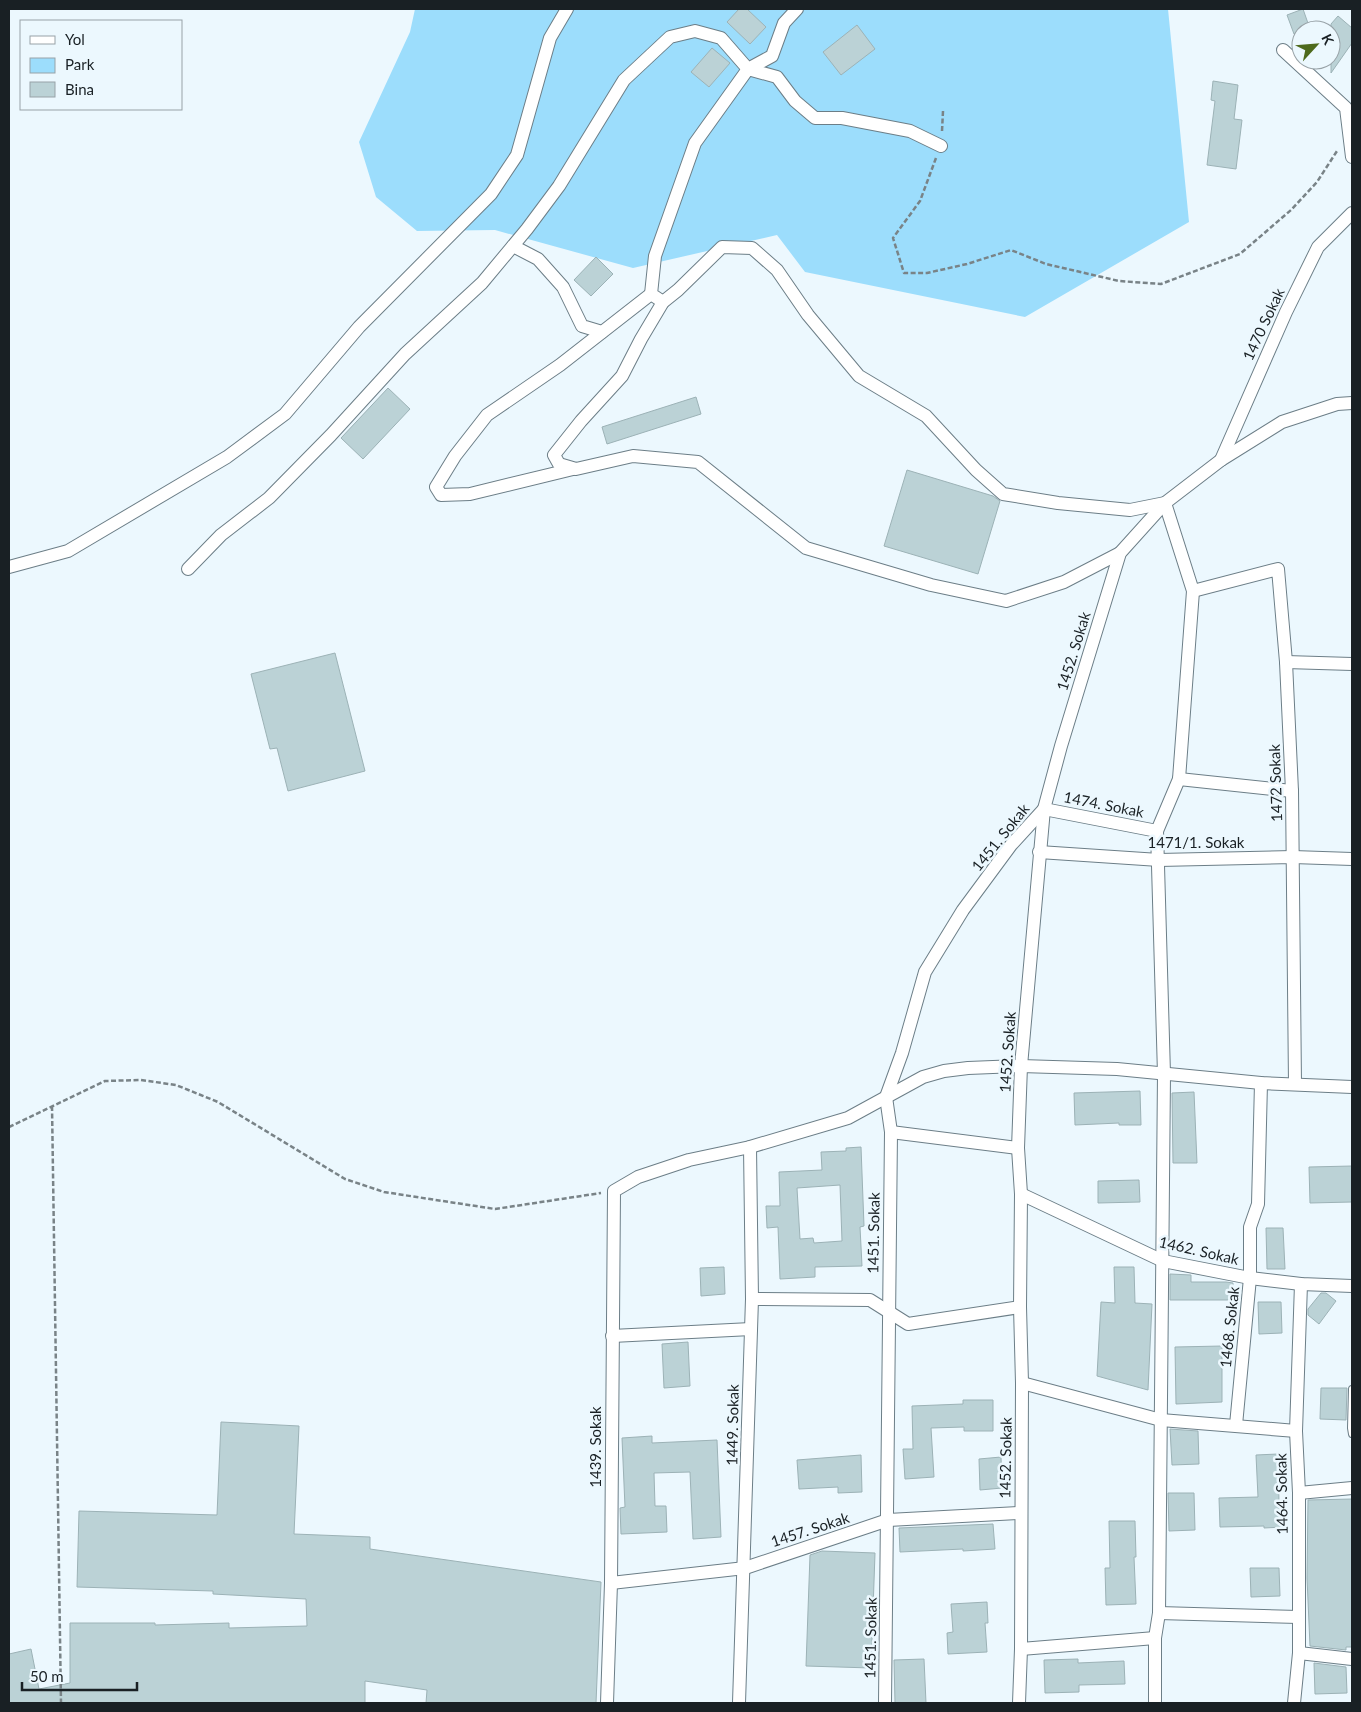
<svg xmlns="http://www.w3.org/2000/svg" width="1361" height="1712" viewBox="0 0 1361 1712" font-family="Lato,sans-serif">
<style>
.green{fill:#9cddfc}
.building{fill:#bbd2d6;stroke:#9cb2b6;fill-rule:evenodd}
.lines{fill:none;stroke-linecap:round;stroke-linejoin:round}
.lane-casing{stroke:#6c7e87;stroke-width:8}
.street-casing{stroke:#6c7e87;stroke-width:14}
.path{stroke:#798387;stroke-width:2.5;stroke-dasharray:5 2.5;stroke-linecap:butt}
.lane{stroke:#fff;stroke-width:6}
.street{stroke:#fff;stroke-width:12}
.labels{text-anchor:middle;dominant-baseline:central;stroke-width:5;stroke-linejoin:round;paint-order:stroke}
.street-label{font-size:15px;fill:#192024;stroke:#ecf8fe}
</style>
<rect width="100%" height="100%" fill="#ecf8fe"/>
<polygon class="green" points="415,9 1168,9 1189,222 1025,317 805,272 777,235 633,268 495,230 417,231 376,197 359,142 410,32"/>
<g class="building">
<polygon points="739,9 747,9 766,27 750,44 727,22"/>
<polygon points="1303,9 1310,29 1301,30 1301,32 1294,34 1287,15"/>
<polygon points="1338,16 1352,28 1352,43 1331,73 1331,24"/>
<polygon points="857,25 875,49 841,75 823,52"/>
<polygon points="712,48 730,63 709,87 691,72"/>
<polygon points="1213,81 1238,85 1234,119 1242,120 1236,169 1207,165 1215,101 1211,100"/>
<polygon points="596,257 613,274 591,296 574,280"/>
<polygon points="388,388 410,409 363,459 341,438"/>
<polygon points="696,397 701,414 607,444 602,427"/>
<polygon points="907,470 993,496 1000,501 978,574 884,546"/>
<polygon points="335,653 365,771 288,791 277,748 270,749 251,674"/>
<polygon points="1140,1091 1141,1125 1119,1125 1119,1123 1075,1125 1074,1093"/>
<polygon points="1194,1092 1197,1163 1173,1163 1172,1093"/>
<path d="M861,1147L864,1226L860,1227L862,1266L815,1267V1277L780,1279L778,1227L767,1228L766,1206H780L779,1172L822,1170L821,1152L846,1151V1148ZM840,1185L842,1241L814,1243L813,1238L800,1239L797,1188Z"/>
<polygon points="1352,1166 1352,1202 1310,1203 1309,1167"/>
<polygon points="1139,1180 1140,1202 1098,1203 1098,1181"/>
<polygon points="1266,1228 1283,1228 1285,1269 1267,1269"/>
<polygon points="724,1267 725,1294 701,1296 700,1268"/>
<polygon points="1114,1267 1134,1267 1135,1303 1152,1304 1148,1390 1097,1376 1101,1302 1115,1303"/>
<polygon points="1170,1274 1191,1275 1191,1282 1226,1282 1233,1283 1233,1300 1170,1300"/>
<polygon points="1321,1293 1326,1293 1336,1301 1319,1324 1308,1315 1308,1309"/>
<polygon points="1258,1302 1281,1302 1282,1333 1259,1334"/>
<polygon points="688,1342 690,1386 664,1388 662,1344"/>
<polygon points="1222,1346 1222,1402 1176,1404 1175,1347"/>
<polygon points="1321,1388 1347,1388 1346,1420 1320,1419"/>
<polygon points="963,1400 993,1400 993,1431 964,1431 964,1427 931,1428 934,1477 905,1479 903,1449 913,1449 912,1406 963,1404"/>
<polygon points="221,1422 299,1426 294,1534 370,1537 370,1549 601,1582 596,1703 426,1703 427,1690 365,1681 365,1703 9,1703 9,1654 31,1649 39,1689 70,1683 70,1623 155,1623 155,1625 229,1623 229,1628 307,1626 306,1599 213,1594 213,1591 77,1587 79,1511 217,1515"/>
<polygon points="1170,1429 1198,1431 1199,1464 1172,1465"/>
<polygon points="652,1436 652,1443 717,1440 721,1537 693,1539 690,1472 654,1473 655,1506 666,1506 667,1532 621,1534 620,1508 625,1507 622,1438"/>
<polygon points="1278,1454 1279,1503 1283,1503 1283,1527 1264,1528 1264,1526 1220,1527 1219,1498 1258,1497 1256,1455"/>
<polygon points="861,1455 862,1492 838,1493 838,1487 799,1489 797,1460"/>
<polygon points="1001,1457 1002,1488 980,1490 979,1459"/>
<polygon points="1168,1493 1194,1493 1195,1530 1169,1531"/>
<polygon points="1352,1499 1352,1647 1346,1647 1346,1650 1310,1646 1307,1578 1308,1500"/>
<polygon points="1109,1521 1135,1521 1136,1557 1134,1557 1136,1604 1106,1605 1105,1568 1110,1568"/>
<polygon points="993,1524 995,1549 963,1551 963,1549 900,1552 899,1528"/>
<polygon points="822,1551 875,1553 871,1668 806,1666 810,1555"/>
<polygon points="1250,1568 1279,1568 1280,1596 1251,1597"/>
<polygon points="987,1602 988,1623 985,1623 987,1652 948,1654 947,1633 953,1632 951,1604"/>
<polygon points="924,1659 926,1703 895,1703 894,1660"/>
<polygon points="1078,1659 1078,1663 1124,1661 1125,1684 1079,1685 1079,1692 1045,1693 1044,1660"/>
<polygon points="1314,1663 1346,1667 1347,1693 1315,1694"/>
</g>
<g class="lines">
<defs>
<polyline id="lane" points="1352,1389 1351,1428 1352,1434"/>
<g id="street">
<polyline points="1283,50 1346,108 1352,157"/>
<polyline points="513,246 538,259 563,287 582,326 602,332"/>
<polyline points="663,302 651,294 655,256 695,143 748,69 777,77 795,101 815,118 842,118 910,131 941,146"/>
<polyline points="1221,460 1286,312 1318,247 1352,213"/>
<polyline points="573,469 470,494 441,495 436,487 455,456 487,415 560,365 651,294"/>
<polyline points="1120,553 1064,582 1006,601 931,585 806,548 698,462 633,456 576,469 559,464 554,455 581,421 622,376 641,339 663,302 678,290 722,247 752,248 777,270 808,315 859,376 926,416 976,470 1003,494 1058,503 1130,510 1165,503 1193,591 1179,779 1157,831 1164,1074 1159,1613 1155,1638 1155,1703"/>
<polyline points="9,567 68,551 227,457 285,414 359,327 491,194 517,155 550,38 567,9"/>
<polyline points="188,569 221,535 269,498 331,435 405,354 482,283 527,229 559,186 624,80 670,37 695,31 721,38 748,69 772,56 784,23 797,9"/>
<polyline points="1193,591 1278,569 1286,662 1292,791 1295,1084"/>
<polyline points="1286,662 1352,664"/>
<polyline points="1179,779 1292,791"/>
<polyline points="1039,852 1159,860 1293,857 1352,859"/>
<polyline points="891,1132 1018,1148"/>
<polyline points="1021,1194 1163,1261 1250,1278 1301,1284 1352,1286"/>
<polyline points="752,1299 870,1300 908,1324 1020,1307"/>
<polyline points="612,1336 751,1329"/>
<polyline points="1022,1383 1161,1420 1296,1431"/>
<polyline points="1236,1425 1250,1278 1250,1227 1258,1204 1261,1083"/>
<polyline points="1299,1493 1352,1488"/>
<polyline points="611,1583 745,1568 888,1520 1020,1513"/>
<polyline points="1159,1613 1298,1617"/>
<polyline points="1021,1649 1155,1638"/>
<polyline points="1299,1653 1352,1659"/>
<polyline points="607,1703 611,1583 614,1191 638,1177 689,1160 750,1147 848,1118 923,1077 944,1071 968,1068 1021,1066 1117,1069 1261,1083 1352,1087"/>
<polyline points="739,1703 752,1299 750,1147"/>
<polyline points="885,1703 891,1132 886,1097 902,1053 925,972 963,910 1011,845 1044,809 1157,831"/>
<polyline points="1019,1703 1021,1649 1022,1383 1020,1307 1021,1194 1018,1148 1021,1066 1044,809 1061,746 1120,553 1165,503 1221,460 1282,422 1337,404 1352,403"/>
<polyline points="1294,1703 1299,1653 1299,1493 1296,1431 1301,1284"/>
</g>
</defs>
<use href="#lane" class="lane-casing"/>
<use href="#street" class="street-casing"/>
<g class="path">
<polyline points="942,131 943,111"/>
<polyline points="936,158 920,201 893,238 904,273 927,273 967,264 1011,250 1046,264 1119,281 1161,284 1240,254 1291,210 1317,182 1337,151"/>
<polyline points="52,1106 61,1703"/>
<polyline points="9,1127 105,1081 141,1080 176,1085 218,1102 345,1179 384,1192 495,1209 601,1193"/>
</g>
<use href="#lane" class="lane"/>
<use href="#street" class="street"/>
</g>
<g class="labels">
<g class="street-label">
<text transform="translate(1263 324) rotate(-65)">1470 Sokak</text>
<text transform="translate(1073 651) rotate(-73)">1452. Sokak</text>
<text transform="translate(1275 783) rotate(-92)">1472 Sokak</text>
<text transform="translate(1104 804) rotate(11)">1474. Sokak</text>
<text transform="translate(1000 837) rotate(-51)">1451. Sokak</text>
<text x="1196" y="842">1471/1. Sokak</text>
<text transform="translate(1007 1052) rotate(-86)">1452. Sokak</text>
<text transform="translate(873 1233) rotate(-89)">1451. Sokak</text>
<text transform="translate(1199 1250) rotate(13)">1462. Sokak</text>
<text transform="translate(1229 1327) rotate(-84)">1468. Sokak</text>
<text transform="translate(732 1425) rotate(-89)">1449. Sokak</text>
<text transform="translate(595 1447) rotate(-90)">1439. Sokak</text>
<text transform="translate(1005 1458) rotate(-89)">1452. Sokak</text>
<text transform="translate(1281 1494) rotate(-91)">1464. Sokak</text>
<text transform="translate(810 1529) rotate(-18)">1457. Sokak</text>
<text transform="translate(870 1638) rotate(-89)">1451. Sokak</text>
</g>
</g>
<rect width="1361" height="1712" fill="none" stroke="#192024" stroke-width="20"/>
<rect x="20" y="20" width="162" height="90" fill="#ecf8fe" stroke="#98a2a7"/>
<rect x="30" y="36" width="25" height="8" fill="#ffffff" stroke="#98a2a7"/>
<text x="65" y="45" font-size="15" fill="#192024">Yol</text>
<rect x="30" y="58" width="25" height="15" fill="#9cddfc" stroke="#98a2a7"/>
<text x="65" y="70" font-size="15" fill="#192024">Park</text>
<rect x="30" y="82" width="25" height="15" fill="#bbd2d6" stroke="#98a2a7"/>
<text x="65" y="95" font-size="15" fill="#192024">Bina</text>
<g transform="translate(1316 45) rotate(64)"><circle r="24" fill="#ecf8fe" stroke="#98a2a7"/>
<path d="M0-4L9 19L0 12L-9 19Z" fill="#4e6a1d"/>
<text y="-8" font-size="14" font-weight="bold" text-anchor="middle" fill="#192024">K</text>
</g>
<path d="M22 1682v8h115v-8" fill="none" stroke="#192024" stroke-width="2.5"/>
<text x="30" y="1682" font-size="15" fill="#192024" stroke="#ecf8fe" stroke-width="4" paint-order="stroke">50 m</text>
</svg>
